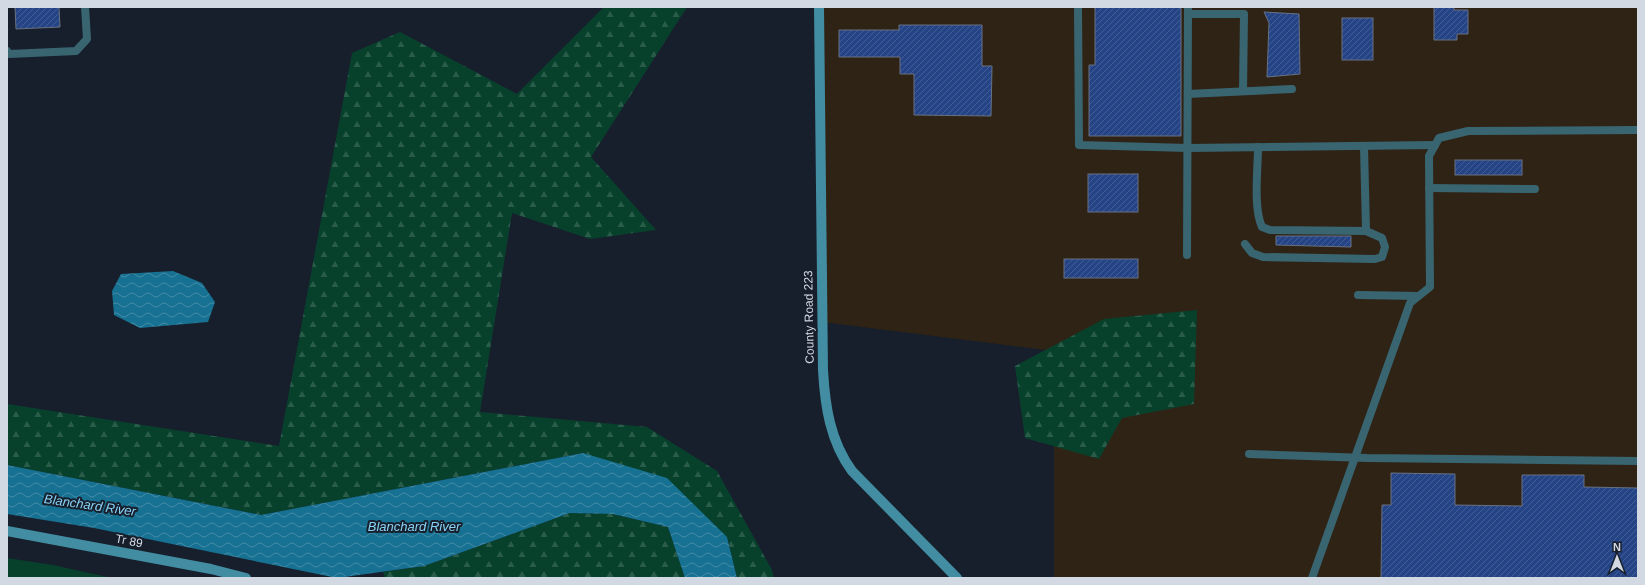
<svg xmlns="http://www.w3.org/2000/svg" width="1645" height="585" viewBox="0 0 1645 585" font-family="Helvetica,sans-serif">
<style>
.commercial{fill:#2f2315}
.grass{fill:#07412c}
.forest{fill:url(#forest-firs)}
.water{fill:url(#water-waves)}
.building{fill:url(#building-hatch);stroke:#687182}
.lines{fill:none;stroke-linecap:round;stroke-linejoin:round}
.lane{stroke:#396571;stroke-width:8}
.secondary{stroke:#428da1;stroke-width:10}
.labels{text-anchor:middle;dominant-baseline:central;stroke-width:4;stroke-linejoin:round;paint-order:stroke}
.street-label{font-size:12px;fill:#d3d9e2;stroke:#171f2c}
.water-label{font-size:13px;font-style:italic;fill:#88d2f5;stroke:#171f2c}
</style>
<defs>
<pattern id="forest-firs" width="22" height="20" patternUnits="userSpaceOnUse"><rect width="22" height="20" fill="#07412c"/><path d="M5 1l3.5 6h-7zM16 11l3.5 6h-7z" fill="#2a5c4a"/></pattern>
<pattern id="water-waves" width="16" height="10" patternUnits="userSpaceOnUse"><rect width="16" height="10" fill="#177192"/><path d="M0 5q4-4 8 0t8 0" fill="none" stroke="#438ba6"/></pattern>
<pattern id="building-hatch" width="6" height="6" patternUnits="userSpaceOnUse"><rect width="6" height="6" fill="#244486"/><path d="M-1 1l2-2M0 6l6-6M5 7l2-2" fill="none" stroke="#435e97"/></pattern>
</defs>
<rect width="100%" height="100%" fill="#171f2c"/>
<polygon class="commercial" points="819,7 1638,7 1638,578 1054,578 1054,351 822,322"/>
<polygon class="grass" points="7,558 53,565 112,578 7,578"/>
<g class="forest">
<polygon points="604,7 687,7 591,157 656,230 590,239 512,213 480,412 647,427 717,471 772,570 774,578 737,578 727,537 583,453 261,515 7,465 7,404 279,446 352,53 400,32 517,94"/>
<polygon points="1197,310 1194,404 1122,418 1099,459 1025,438 1015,366 1104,319"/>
<polygon points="570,513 613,514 668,527 685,578 385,578 383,572 424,566"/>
</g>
<g class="water">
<polygon points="173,271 202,283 215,302 208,322 140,328 114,315 112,291 121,274"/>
<polygon points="583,453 667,478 727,537 737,578 685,578 668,527 613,514 570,513 424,566 337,578 94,528 7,514 7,465 261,515"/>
</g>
<g class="building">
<polygon points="15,7 59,7 60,27 16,29"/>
<polygon points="1095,7 1181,7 1181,136 1089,136 1089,65 1095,65"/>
<polygon points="1434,7 1454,7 1454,10 1468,10 1468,34 1457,34 1457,40 1434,40"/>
<polygon points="1264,12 1299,14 1300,74 1267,77 1269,23"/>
<rect x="1342" y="18" width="31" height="42"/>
<polygon points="899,25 982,25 982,66 992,66 991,116 914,115 914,74 900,74 900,57 839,57 839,30 899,30"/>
<rect x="1455" y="160" width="67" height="15"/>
<rect x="1088" y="174" width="50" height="38"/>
<polygon points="1276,236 1351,236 1351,247 1276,245"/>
<rect x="1064" y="259" width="74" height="19"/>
<polygon points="1391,473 1455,474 1455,505 1522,506 1522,475 1584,475 1584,487 1638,488 1638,578 1381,578 1382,505 1391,505"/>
</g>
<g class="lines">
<g class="lane">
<polyline points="1078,7 1079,145 1188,148 1435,145"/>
<polyline points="1188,14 1244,14 1243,91"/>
<polyline points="7,51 9,54 76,51 87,39 85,7"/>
<polyline points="1188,94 1292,89"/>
<polyline points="1364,146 1366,231"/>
<polyline points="1429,188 1535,189"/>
<path d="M1245,244L1252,253L1263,257L1375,259L1382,257L1385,247L1382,238L1366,231L1270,230L1262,227C1253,208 1258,169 1258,147"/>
<polyline points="1187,255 1188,7"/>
<polyline points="1358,295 1418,296"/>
<polyline points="1249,454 1367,458 1638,461"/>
<polyline points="1312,578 1410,303 1430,287 1429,156 1439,138 1468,131 1638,130"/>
</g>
<g class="secondary">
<path d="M819,7L823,370C825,406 830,441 852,471L957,578"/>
<polyline points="7,531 211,569 246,578"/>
</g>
</g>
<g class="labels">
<g class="street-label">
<text transform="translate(809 317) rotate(-91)">County Road 223</text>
<text transform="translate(129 541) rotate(11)">Tr 89</text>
</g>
<g class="water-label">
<text transform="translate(90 505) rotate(8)">Blanchard River</text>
<text x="414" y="526">Blanchard River</text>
</g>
</g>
<rect width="1645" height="585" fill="none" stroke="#d3d9e2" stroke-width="16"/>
<g transform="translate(1617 557)" stroke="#171f2c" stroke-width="3" paint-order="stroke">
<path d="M0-3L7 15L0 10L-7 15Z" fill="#d3d9e2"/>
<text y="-6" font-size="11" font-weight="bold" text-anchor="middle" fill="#d3d9e2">N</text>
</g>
</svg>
